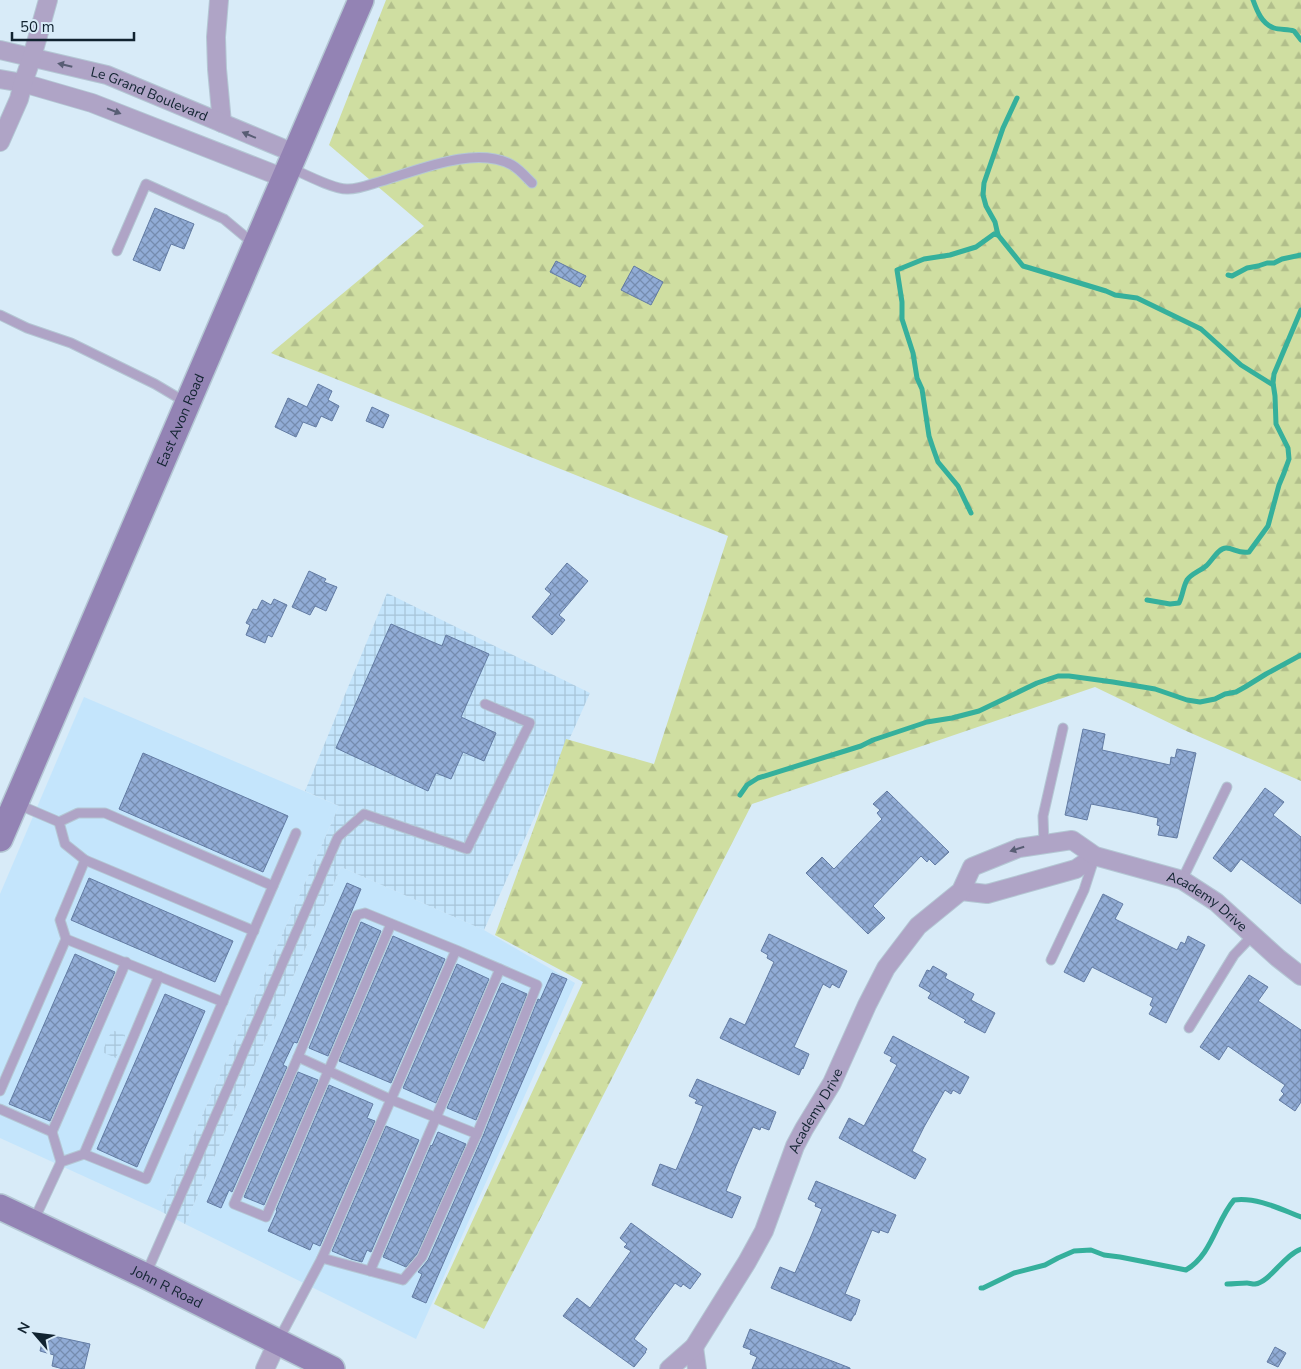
<svg xmlns="http://www.w3.org/2000/svg" width="1301" height="1369" viewBox="0 0 1301 1369" font-family="'Nunito Sans',sans-serif">
<style>
.built{fill:#c4e5fc}
.industrial{fill:url(#industrial-grid)}
.forest{fill:url(#forest-firs)}
.lines{fill:none;stroke-linecap:round;stroke-linejoin:round}
.stream{stroke:#35b09c;stroke-width:5}
.building{fill:url(#building-cross-hatch);stroke:#627ba3}
.lane-casing{stroke:#b4c7d4;stroke-width:11}
.street-casing{stroke:#b4c7d4;stroke-width:20}
.secondary-casing{stroke:#b4c7d4;stroke-width:28}
.lane{stroke:#afa4c6;stroke-width:9}
.street{stroke:#afa4c6;stroke-width:18}
.secondary{stroke:#9383b4;stroke-width:25}
.oneway{fill:#585d74}
.labels{text-anchor:middle;dominant-baseline:central;stroke-width:4.5;stroke-linejoin:round;paint-order:stroke}
.street-label{font-size:14px;fill:#112330;stroke:#d8ebf8}
</style>
<defs>
<pattern id="industrial-grid" width="8" height="8" patternUnits="userSpaceOnUse" patternTransform="scale(1.25)"><rect width="8" height="8" fill="#c4e5fc"/><path d="M0 4h8M4 0v8" fill="none" stroke="#a7c4d8"/></pattern>
<pattern id="forest-firs" width="22" height="20" patternUnits="userSpaceOnUse" patternTransform="scale(1.25)"><rect width="22" height="20" fill="#cfdea1"/><path d="M5 1l3.5 6h-7zM16 11l3.5 6h-7z" fill="#b1be8b"/></pattern>
<pattern id="building-cross-hatch" width="8" height="8" patternUnits="userSpaceOnUse" patternTransform="scale(1.25)"><rect width="8" height="8" fill="#91acd6"/><path d="M0 0l8 8M0 8l8-8" fill="none" stroke="#758cae"/></pattern>
</defs>
<rect width="100%" height="100%" fill="#d8ebf8"/>
<g class="built">
<polygon points="84,697 339,806 160,1211 0,1138 0,894"/>
<polygon points="341,867 484,930 575,983 416,1339 185,1224"/>
</g>
<g class="industrial">
<polygon points="387,593 590,693 484,930 341,867 185,1224 160,1211 339,806 305,791"/>
<polygon points="112,1030 125,1035 116,1058 102,1052"/>
</g>
<polygon class="forest" points="386,0 1301,0 1301,781 1184,730 1095,687 752,804 484,1329 434,1304 583,982 495,935 566,739 654,764 728,536 271,353 424,226 329,145"/>
<g class="lines">
<g class="stream">
<path d="M1253,0C1257,11 1262,24 1274,28C1280,30 1288,29 1294,31L1301,40"/>
<polyline points="1017,98 1003,128 984,183 983,195 986,206 995,222 998,235 1023,266 1030,268 1106,291 1115,295 1137,298 1201,329 1241,365 1273,385"/>
<polyline points="1228,275 1232,276 1247,268 1258,266 1267,263 1274,263 1282,259 1301,255"/>
<polyline points="971,513 958,486 938,462 933,448 929,436 922,389 917,378 913,353 902,319 902,302 897,270 924,259 950,255 976,247 994,234 998,235"/>
<path d="M1147,600L1170,604L1179,603C1183,595 1183,587 1187,580C1191,574 1200,571 1206,566C1212,561 1218,548 1226,548C1234,548 1238,554 1249,552L1268,526L1279,485L1284,473L1289,459L1288,448L1276,424L1275,396L1273,383L1274,374L1301,310"/>
<polyline points="740,795 747,785 758,778 861,746 873,740 927,722 952,718 979,711 1037,683 1058,676 1069,676 1113,682 1155,689 1187,700 1200,702 1215,699 1225,694 1236,692 1245,687 1266,674 1301,655"/>
<path d="M1227,1284C1234,1284 1240,1283 1247,1283C1249,1283 1252,1284 1255,1284C1270,1282 1284,1255 1301,1249"/>
<path d="M981,1288H983L1014,1273L1045,1265L1058,1258L1074,1251L1091,1250L1104,1255L1120,1257L1186,1270C1212,1255 1216,1221 1234,1200C1257,1197 1280,1209 1301,1217"/>
</g>
</g>
<g class="building">
<polygon points="155,208 194,224 184,249 171,244 160,271 133,260"/>
<polygon points="556,261 586,276 580,287 550,272"/>
<polygon points="634,266 663,282 651,305 621,290"/>
<polygon points="318,384 332,391 328,400 339,406 332,421 321,416 316,427 303,422 296,437 275,427 288,398 307,407"/>
<polygon points="372,407 389,415 383,428 366,421"/>
<polygon points="567,563 588,581 559,615 565,620 552,635 532,617 551,594 545,589"/>
<polygon points="309,571 326,579 324,582 337,587 326,611 315,606 310,615 292,607"/>
<polygon points="274,599 287,605 272,637 268,635 265,643 246,635 250,625 246,623 253,609 257,610 262,600 271,605"/>
<polygon points="391,624 442,646 446,635 489,654 461,717 496,733 484,761 463,752 451,779 436,773 428,791 336,748"/>
<polygon points="1083,729 1105,734 1102,750 1170,765 1171,757 1175,758 1177,749 1196,753 1177,838 1158,835 1160,826 1157,825 1158,818 1132,812 1091,804 1087,820 1065,815"/>
<polygon points="143,753 288,816 263,872 119,809"/>
<polygon points="1265,788 1284,802 1273,815 1301,837 1301,904 1241,859 1231,872 1213,858"/>
<polygon points="887,791 949,852 935,865 929,859 927,862 921,856 873,906 885,918 868,934 806,873 822,857 834,869 882,819 877,813 880,810 873,804"/>
<polygon points="89,878 233,941 215,982 71,920"/>
<polygon points="347,883 361,889 297,1043 294,1042 283,1065 287,1067 232,1192 229,1190 221,1208 207,1202"/>
<polygon points="1103,894 1123,904 1115,919 1177,950 1181,942 1185,944 1188,936 1205,945 1166,1023 1149,1014 1153,1007 1150,1005 1153,998 1092,967 1084,982 1064,972"/>
<polygon points="361,922 381,931 328,1056 309,1048"/>
<polygon points="769,934 847,971 839,988 832,984 830,988 823,984 805,1023 794,1047 809,1054 803,1069 802,1068 799,1075 720,1038 730,1018 745,1025 763,986 774,962 767,958 768,955 761,951"/>
<polygon points="393,936 445,959 391,1083 339,1061"/>
<polygon points="75,954 115,972 50,1121 9,1104"/>
<polygon points="457,964 489,979 436,1103 403,1088"/>
<polygon points="933,966 947,974 945,978 974,994 971,1000 995,1013 985,1033 964,1022 966,1020 928,998 931,993 919,986 927,970 930,971"/>
<polygon points="552,973 567,979 426,1303 412,1297 422,1274 418,1272 428,1260 483,1136 538,999 540,1000"/>
<polygon points="1249,975 1268,987 1258,1001 1301,1030 1301,1102 1295,1111 1279,1100 1284,1094 1281,1091 1285,1085 1251,1062 1228,1046 1219,1060 1200,1047"/>
<polygon points="502,983 527,994 476,1120 447,1108 501,984"/>
<polygon points="165,994 205,1011 137,1167 97,1149"/>
<polygon points="893,1036 969,1077 960,1094 953,1090 951,1094 945,1090 924,1127 912,1151 926,1159 915,1179 839,1138 849,1118 864,1126 897,1065 890,1061 892,1057 884,1053"/>
<polygon points="298,1072 318,1080 264,1205 244,1197"/>
<polygon points="697,1079 776,1112 769,1130 761,1127 760,1130 753,1127 736,1166 726,1191 741,1197 732,1218 652,1185 660,1164 676,1170 693,1131 703,1106 695,1103 697,1100 689,1096"/>
<polygon points="329,1085 373,1104 367,1118 375,1121 320,1246 313,1243 310,1250 268,1231 277,1211 276,1210"/>
<polygon points="386,1126 419,1140 371,1252 367,1250 362,1262 351,1259 332,1251"/>
<polygon points="438,1132 466,1144 417,1254 406,1267 383,1257 431,1145 432,1146"/>
<polygon points="816,1181 896,1215 888,1233 880,1230 879,1233 872,1230 845,1294 860,1300 855,1315 854,1315 851,1321 771,1288 780,1267 795,1273 812,1234 822,1209 815,1206 816,1203 808,1199"/>
<polygon points="631,1223 701,1274 690,1289 683,1284 681,1287 675,1283 650,1317 634,1339 647,1349 645,1352 646,1352 634,1367 563,1316 577,1298 590,1308 631,1251 624,1247 627,1244 620,1238"/>
<polygon points="750,1329 850,1368 850,1369 752,1369 757,1357 750,1354 751,1350 743,1347"/>
<polygon points="44,1334 90,1344 84,1369 63,1369 52,1366 54,1355 40,1351"/>
<polygon points="1275,1347 1286,1353 1278,1367 1267,1362"/>
</g>
<g class="lines">
<defs>
<g id="lane">
<path d="M291,168C304,174 335,190 348,189C360,189 371,184 382,181C419,170 476,145 512,165C519,169 526,177 532,183"/>
<polyline points="117,251 146,184 224,219 254,244"/>
<polyline points="0,315 27,328 71,343 155,384 187,403"/>
<polyline points="17,804 59,822 78,813 105,813 273,886"/>
<polyline points="59,822 65,844 85,860"/>
<polyline points="1044,844 1043,816 1063,728"/>
<polyline points="1182,880 1227,787"/>
<polyline points="66,939 223,1002"/>
<polyline points="1051,960 1084,890 1094,859"/>
<polyline points="1189,1028 1234,955 1253,935"/>
<polyline points="298,1057 234,1204 266,1217 391,924"/>
<polyline points="0,1091 66,939 60,920 85,860 254,931"/>
<polyline points="0,1109 52,1132 61,1162"/>
<polyline points="52,1132 126,962"/>
<polyline points="84,1154 159,976"/>
<polyline points="34,1220 61,1162 84,1154 146,1179 296,833"/>
<polyline points="322,1258 403,1280 422,1257 477,1134"/>
<polyline points="370,1271 500,969"/>
<polyline points="146,1274 338,837 364,814 467,849 530,723 485,704"/>
<polyline points="278,1341 322,1258 456,950 537,985 477,1134 392,1100 298,1057 357,915 365,913 456,950"/>
</g>
<g id="street">
<polyline points="219,0 216,37 217,69 222,123"/>
<path id="s1" d="M0,50L107,75L294,153"/>
<polyline points="0,79 23,83 92,103 284,178"/>
<polyline points="0,142 19,99 23,83 32,57 48,0"/>
<polyline points="961,891 987,894 1076,869 1095,856"/>
<polyline points="694,1347 697,1369"/>
<polyline points="265,1369 278,1341"/>
<path id="s2" d="M669,1369L694,1347L747,1262L764,1231L795,1146L804,1129L832,1083L867,1005L886,968L918,926L961,891L972,867L1019,848L1072,840L1095,856L1182,880L1216,902L1278,958L1301,976"/>
</g>
<g id="secondary">
<path id="s3" d="M0,839L361,0"/>
<path id="s4" d="M0,1207L148,1277L332,1369"/>
</g>
</defs>
<use href="#lane" class="lane-casing"/>
<use href="#street" class="street-casing"/>
<use href="#secondary" class="secondary-casing"/>
<use href="#lane" class="lane"/>
<use href="#street" class="street"/>
<use href="#secondary" class="secondary"/>
</g>
<defs><path id="oneway-solid" d="M-6-.8H1V-3.2L6.5 0L1 3.2V.8H-6Z" transform="scale(1.25)"/></defs>
<g class="oneway">
<use href="#oneway-solid" transform="translate(65 65) rotate(-167)"/>
<use href="#oneway-solid" transform="translate(114 111) rotate(21)"/>
<use href="#oneway-solid" transform="translate(249 135) rotate(-157)"/>
<use href="#oneway-solid" transform="translate(1017 849) rotate(163)"/>
</g>
<g class="labels">
<g class="street-label">
<text stroke="none"><textPath href="#s1" startOffset="156">Le Grand Boulevard</textPath></text>
<text stroke="none"><textPath href="#s3" startOffset="456">East Avon Road</textPath></text>
<text stroke="none"><textPath href="#s2" startOffset="849">Academy Drive</textPath></text>
<text stroke="none"><textPath href="#s2" startOffset="300">Academy Drive</textPath></text>
<text stroke="none"><textPath href="#s4" startOffset="185">John R Road</textPath></text>
</g>
</g>
<g transform="translate(35 1334) rotate(298)" stroke="#d8ebf8" stroke-width="4" paint-order="stroke">
<path d="M0-4L9 19L0 12L-9 19Z" fill="#112330"/>
<text y="-8" font-size="14" font-weight="bold" text-anchor="middle" fill="#112330">N</text>
</g>
<path d="M12 32v8h122v-8" fill="none" stroke="#112330" stroke-width="2.5"/>
<text x="20" y="32" font-size="15" fill="#112330" stroke="#d8ebf8" stroke-width="4" paint-order="stroke">50 m</text>
</svg>
